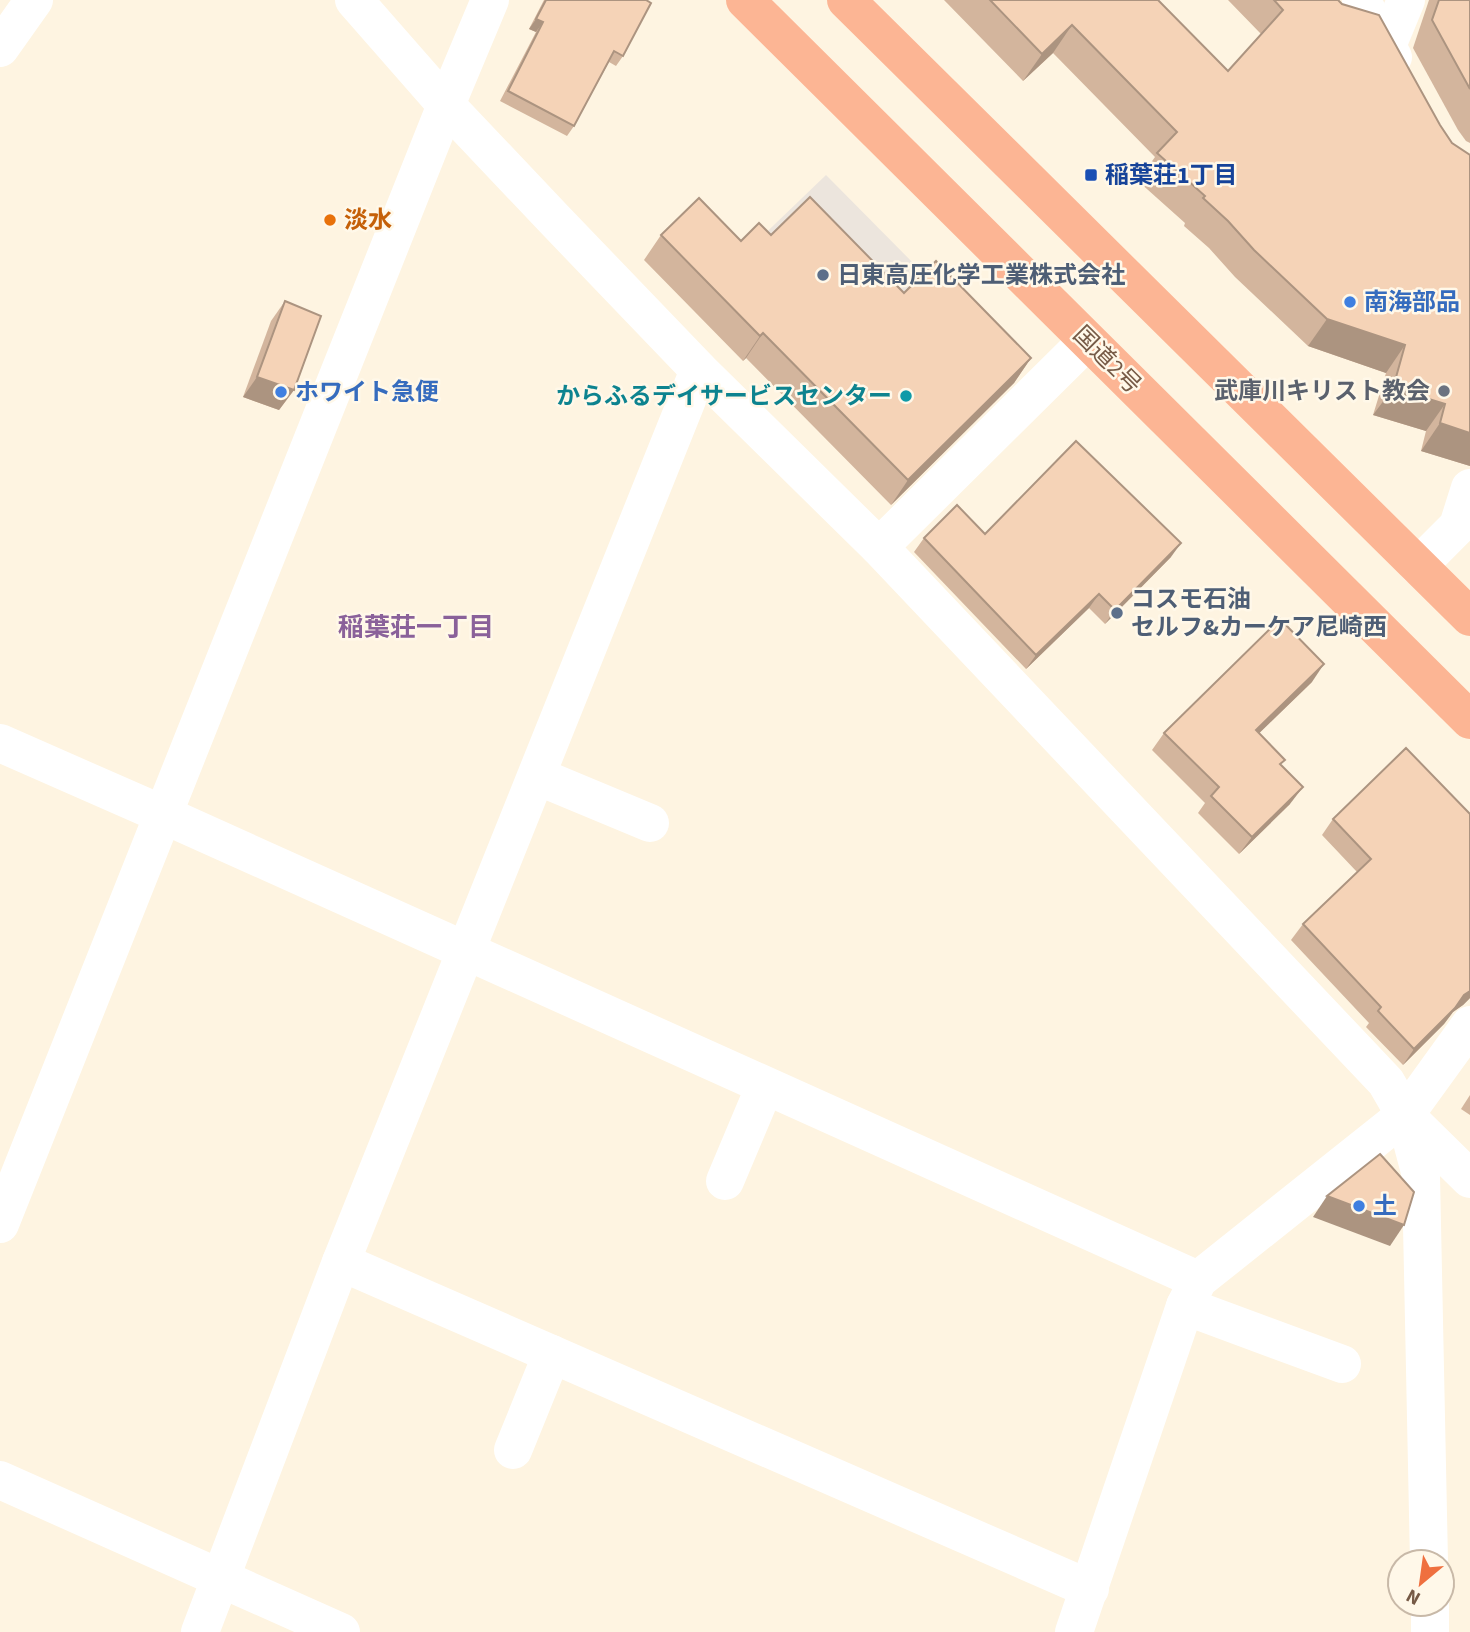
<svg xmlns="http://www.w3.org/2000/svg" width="1470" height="1632" viewBox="0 0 1470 1632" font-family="'Source Sans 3','Noto Sans JP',sans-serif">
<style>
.industrial{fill:#ece5dd}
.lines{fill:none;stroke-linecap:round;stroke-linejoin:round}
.minor{stroke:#fff;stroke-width:38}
.highway{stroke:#fcb594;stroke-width:38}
.wall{fill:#d3b59d}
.shaded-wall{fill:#ac9480}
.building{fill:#f5d3b7;stroke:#ac9480;stroke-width:2}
.transit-dot{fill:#1a4fb4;stroke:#fff8e9;stroke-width:2.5}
.food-dot{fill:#e8710a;stroke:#fff8e9;stroke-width:2.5}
.service-dot{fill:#5c6f8a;stroke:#fff8e9;stroke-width:2.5}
.shop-dot{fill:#3f7fe0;stroke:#fff8e9;stroke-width:2.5}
.worship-dot{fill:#6b7280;stroke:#fff8e9;stroke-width:2.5}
.culture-dot{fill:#0f9aa8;stroke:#fff8e9;stroke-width:2.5}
.labels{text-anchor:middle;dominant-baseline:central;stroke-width:5;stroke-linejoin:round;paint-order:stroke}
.transit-label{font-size:24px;font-weight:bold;fill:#164399;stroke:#fff8e9;text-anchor:start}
.food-label{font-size:24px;font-weight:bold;fill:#c56008;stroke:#fff8e9;text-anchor:start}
.service-label{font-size:24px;font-weight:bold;fill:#4e5e75;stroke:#fff8e9;text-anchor:start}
.shop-label{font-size:24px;font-weight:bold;fill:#366cbe;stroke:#fff8e9;text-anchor:start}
.street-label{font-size:24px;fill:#765a46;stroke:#fff8e9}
.worship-label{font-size:24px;font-weight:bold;fill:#5b616d;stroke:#fff8e9;text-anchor:end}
.culture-label{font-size:24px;font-weight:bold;fill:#0d838f;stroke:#fff8e9;text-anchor:end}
.neighbourhood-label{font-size:26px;font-weight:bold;fill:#8a619a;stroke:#fff8e9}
</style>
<rect width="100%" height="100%" fill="#fef4e1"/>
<polygon class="industrial" points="826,175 924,274 848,350 749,249"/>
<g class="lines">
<g class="minor">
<polyline points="354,0 446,105 554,219 699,370 879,547 1386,1082 1405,1115 1421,1176 1429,1562"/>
<polyline points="1361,0 1393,57"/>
<polyline points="1387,46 1406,0"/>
<polyline points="0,48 34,0"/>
<polyline points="879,547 1087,341"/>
<polyline points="1418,566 1458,526 1470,488"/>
<polyline points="0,743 164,815 1198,1280"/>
<polyline points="537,776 650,823"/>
<polyline points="1407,1117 1470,1179"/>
<polyline points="725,1181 765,1086"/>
<polyline points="0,1224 446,105 490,0"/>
<polyline points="341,1262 1090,1589"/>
<polyline points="1185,1306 1342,1364"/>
<polyline points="513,1450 552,1354"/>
<polyline points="0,1480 341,1632"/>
<polyline points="200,1632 341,1262 699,370"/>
<polyline points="1074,1632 1185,1306 1198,1280 1405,1115 1470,1025"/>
<polyline points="1430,1632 1430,1604"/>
</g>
<g class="highway">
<polyline points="745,0 1470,720"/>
<polyline points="846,0 1470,617"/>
</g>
</g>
<g class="wall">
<polygon points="544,0 646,0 623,56 616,66 609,62 574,126 567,136 500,101 536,32 529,29"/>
<polygon points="944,0 1158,0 1228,71 1261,34 1228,0 1338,0 1470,466 1421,451 1426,431 1373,415 1386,373 1308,346 1235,277 1209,248 1184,226 1185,223 1138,181 1155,157 1053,53 1023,81"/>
<polygon points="1429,0 1470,0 1470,143 1466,141 1458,130 1413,48"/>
<polygon points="661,235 741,241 771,235 904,293 1031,358 1014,383 891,505 746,358 743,361 644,260"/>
<polygon points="285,301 294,390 279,410 243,397 271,321"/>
<polygon points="985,534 1171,557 1105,624 1089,608 1026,669 914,552 924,538"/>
<polygon points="1312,682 1259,733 1281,765 1290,804 1239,854 1198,813 1205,803 1152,750 1164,733"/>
<polygon points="1470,814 1470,998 1463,1005 1453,1012 1444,1024 1403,1065 1366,1027 1369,1023 1291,940 1303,924 1357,872 1322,835 1333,819"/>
<polygon points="1470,1095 1470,1115 1461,1109"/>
</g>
<g class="shaded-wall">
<polygon points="536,19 543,22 536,32 529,29"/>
<polygon points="1072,25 1053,53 1023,81 1042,54"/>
<polygon points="1327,319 1405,345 1386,373 1308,346"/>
<polygon points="763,333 746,358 743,361 760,336"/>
<polygon points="1031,358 1014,383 891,505 908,480"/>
<polygon points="257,377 294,390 279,410 243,397"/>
<polygon points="1393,388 1445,404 1426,431 1373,415"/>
<polygon points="1440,423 1470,433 1470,466 1421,451"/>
<polygon points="1181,543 1171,557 1105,624 1115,610"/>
<polygon points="1099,594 1089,608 1026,669 1036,655"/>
<polygon points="1324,664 1312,682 1244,748 1256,730"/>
<polygon points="1303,787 1290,804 1239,854 1252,837"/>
<polygon points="1470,991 1470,998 1463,1005 1453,1012 1444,1024 1403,1065 1414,1049 1464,995"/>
<polygon points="1327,1196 1404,1225 1390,1246 1313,1217"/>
</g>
<g class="building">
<polygon points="546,0 646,0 651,3 623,56 614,51 574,126 508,91 543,22 536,19"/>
<polygon points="990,0 1158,0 1228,71 1283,10 1274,0 1338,0 1342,4 1379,15 1440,125 1452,143 1470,155 1470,433 1440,423 1445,404 1393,388 1405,345 1327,319 1254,250 1228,221 1203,198 1205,196 1157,153 1177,132 1072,25 1042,54"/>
<polygon points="1439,0 1470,0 1470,89 1432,20"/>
<polygon points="810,197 904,293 936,261 1031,358 908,480 763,333 760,336 661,235 699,198 741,241 759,223 771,235"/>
<polygon points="285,301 321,316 294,390 257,377"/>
<polygon points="1076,441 1181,543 1115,610 1099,594 1036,655 924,538 957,505 985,534"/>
<polygon points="1280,619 1324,664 1256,730 1285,760 1280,764 1303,787 1252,837 1211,796 1219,787 1164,733"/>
<polygon points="1406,748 1470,814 1470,991 1464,995 1455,1008 1414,1049 1378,1011 1381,1007 1303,924 1371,859 1333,819"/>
<polygon points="1380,1154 1414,1192 1404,1225 1327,1196"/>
</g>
<rect class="transit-dot" x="1084" y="168" width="14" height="14" rx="3.5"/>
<circle class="food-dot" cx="330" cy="220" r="7"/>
<g class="service-dot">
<circle cx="823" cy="275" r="7"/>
<circle cx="1117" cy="613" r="7"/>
</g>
<g class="shop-dot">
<circle cx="1350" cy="302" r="7"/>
<circle cx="281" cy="392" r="7"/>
<circle cx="1359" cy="1206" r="7"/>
</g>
<circle class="worship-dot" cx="1444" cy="391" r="7"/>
<circle class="culture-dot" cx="906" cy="396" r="7"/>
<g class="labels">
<g class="transit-label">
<text x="1105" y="175">稲葉荘1丁目</text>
</g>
<g class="food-label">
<text x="344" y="220">淡水</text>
</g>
<g class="service-label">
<text x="837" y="275">日東高圧化学工業株式会社</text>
<text x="1131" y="599">コスモ石油<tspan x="1131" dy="28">セルフ&amp;カーケア尼崎西</tspan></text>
</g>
<g class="shop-label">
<text x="1364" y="302">南海部品</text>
<text x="295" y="392">ホワイト急便</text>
<text x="1373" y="1206">土</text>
</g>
<g class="street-label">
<text transform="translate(1107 360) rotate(45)">国道2号</text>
</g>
<g class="worship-label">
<text x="1430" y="391">武庫川キリスト教会</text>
</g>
<g class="culture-label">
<text x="892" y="396">からふるデイサービスセンター</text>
</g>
<g class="neighbourhood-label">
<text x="416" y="627">稲葉荘一丁目</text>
</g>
</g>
<g transform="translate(1421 1583) rotate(209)"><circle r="33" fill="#fff8e9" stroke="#c8b9a8" stroke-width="2"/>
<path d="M0-5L12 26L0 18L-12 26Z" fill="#ef703f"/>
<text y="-10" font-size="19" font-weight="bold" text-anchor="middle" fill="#765a46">N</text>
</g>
</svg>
